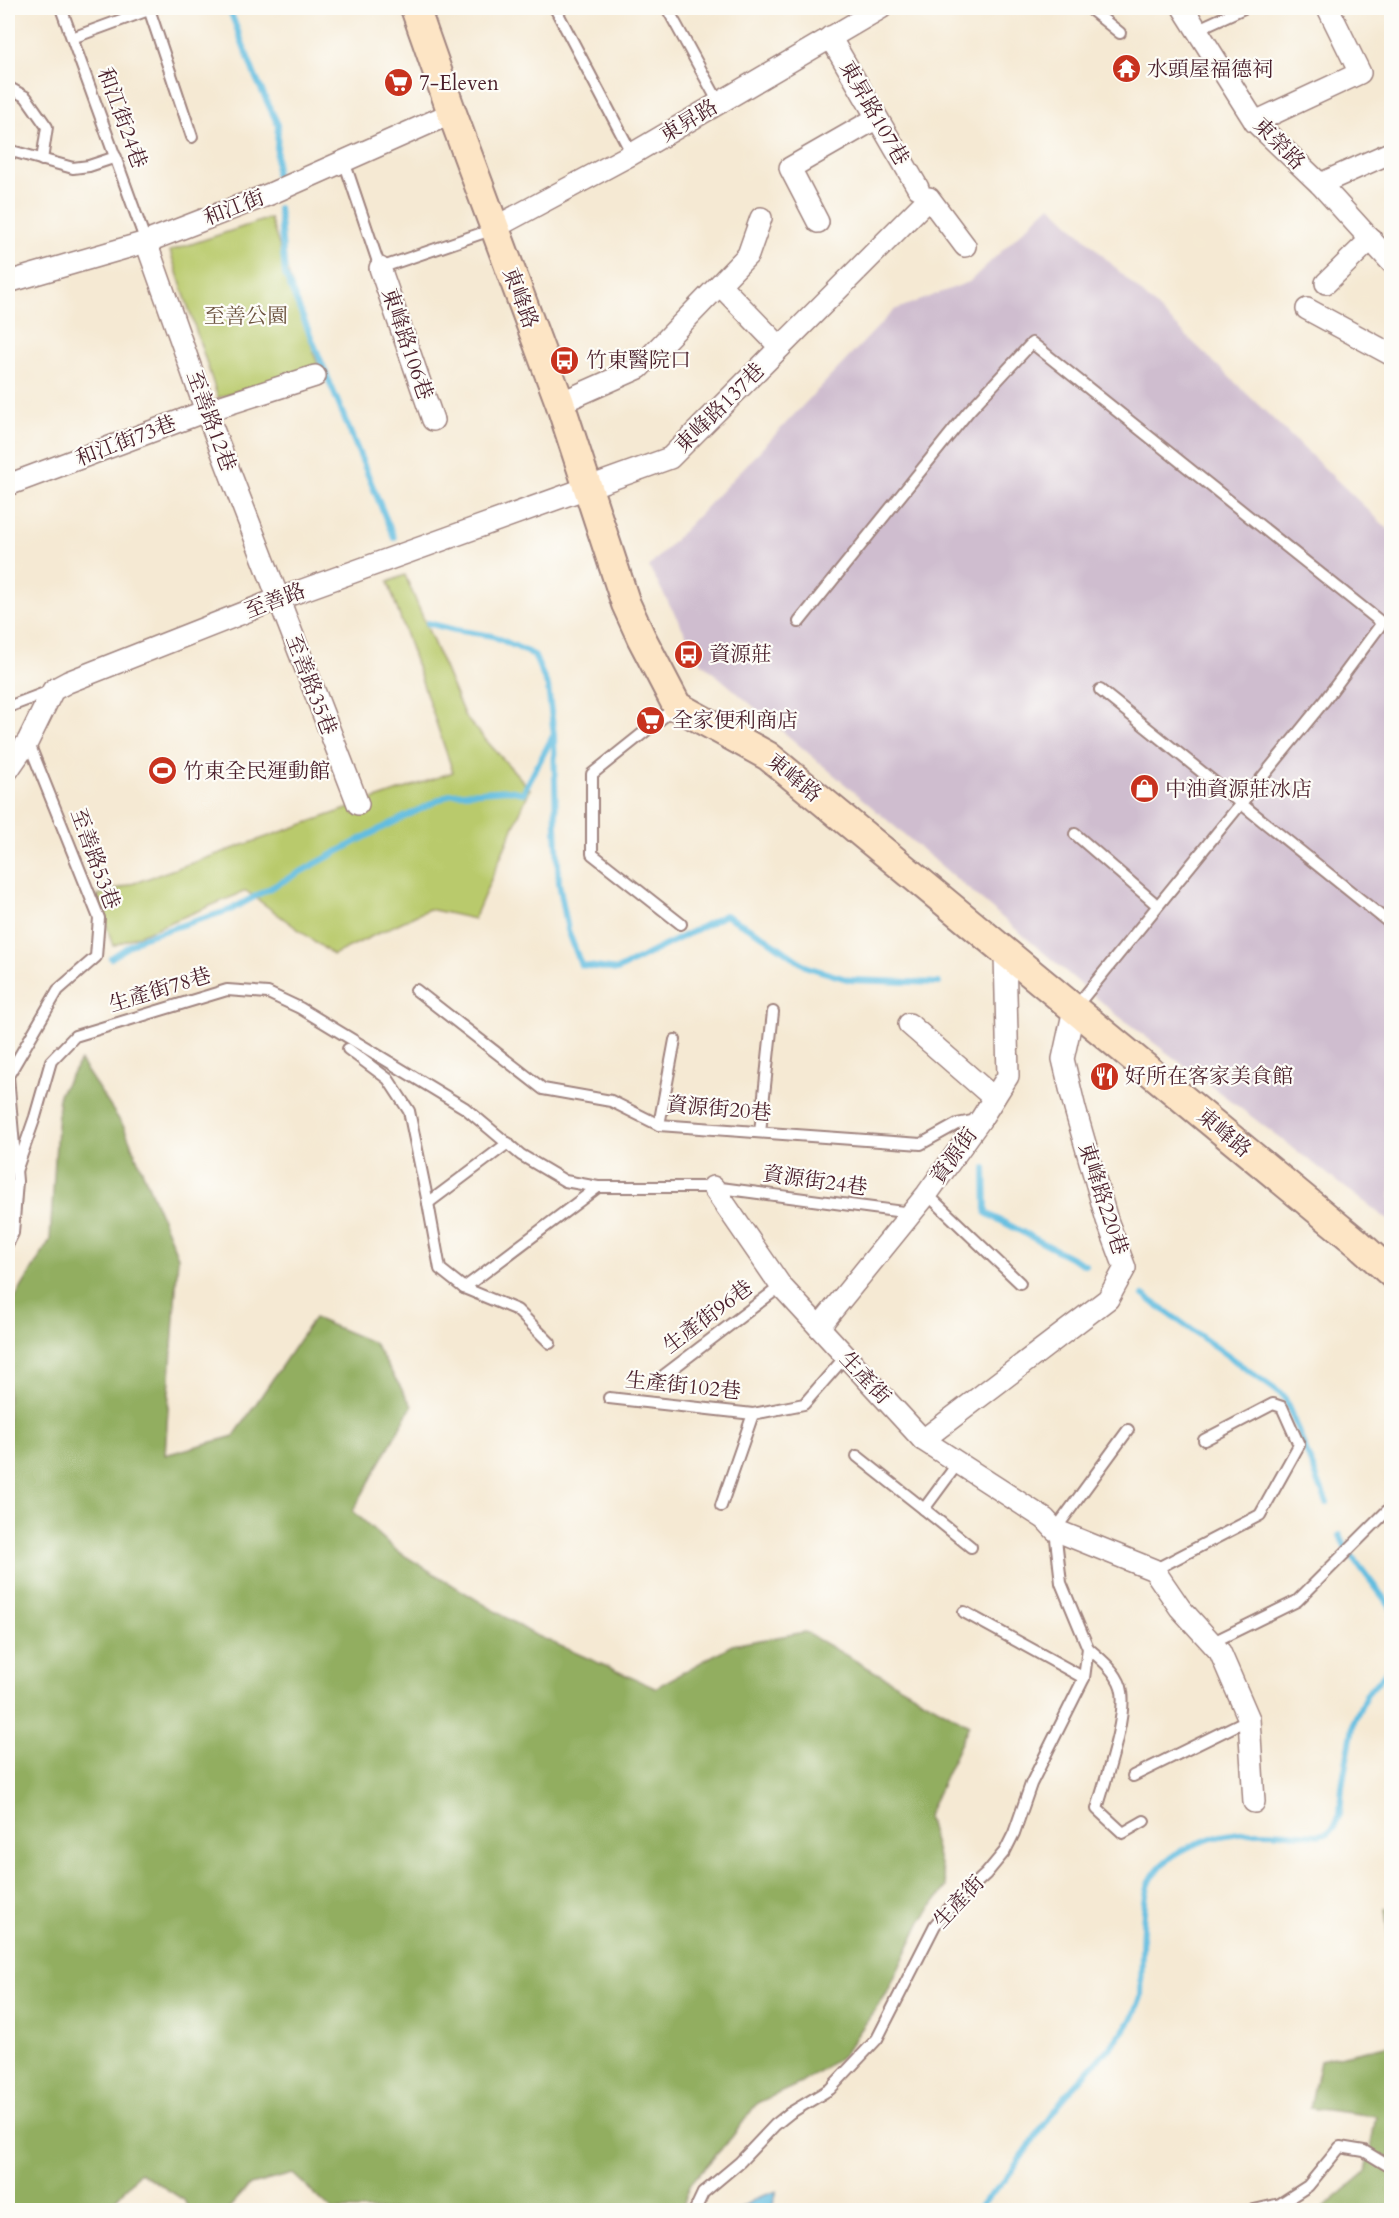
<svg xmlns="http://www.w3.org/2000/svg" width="1399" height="2218" viewBox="0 0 1399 2218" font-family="Cardo,'Noto Serif TC',serif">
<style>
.industrial{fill:#cfbdcf}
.green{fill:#b9ca6c;stroke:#82744c;stroke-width:1.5}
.forest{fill:#92ae60;stroke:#6e6646;stroke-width:1.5}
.water{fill:#62bde0;stroke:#566e86;stroke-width:1.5}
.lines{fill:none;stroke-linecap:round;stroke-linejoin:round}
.stream{stroke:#62bde0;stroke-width:6}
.lane-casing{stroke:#a0847f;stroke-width:14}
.street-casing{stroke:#a0847f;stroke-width:24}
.secondary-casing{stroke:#a0847f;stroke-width:32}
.lane{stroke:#fff;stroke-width:10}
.street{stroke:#fff;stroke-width:21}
.secondary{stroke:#fde5c5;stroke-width:28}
.labels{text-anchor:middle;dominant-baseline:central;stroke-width:4.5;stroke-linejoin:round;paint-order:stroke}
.poi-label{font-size:21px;fill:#4a1f2b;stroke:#fdfcf7;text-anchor:start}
.street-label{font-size:21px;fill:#4a1f2b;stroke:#fdfcf7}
.park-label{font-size:21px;fill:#6b523e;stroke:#fdfcf7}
</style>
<rect width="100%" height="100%" fill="#fdfcf7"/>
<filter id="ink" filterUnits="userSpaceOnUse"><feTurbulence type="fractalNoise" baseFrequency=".0167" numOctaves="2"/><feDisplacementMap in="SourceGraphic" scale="12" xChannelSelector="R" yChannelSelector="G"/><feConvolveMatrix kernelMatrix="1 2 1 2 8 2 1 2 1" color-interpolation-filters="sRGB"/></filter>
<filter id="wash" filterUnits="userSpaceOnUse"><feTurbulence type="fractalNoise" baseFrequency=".008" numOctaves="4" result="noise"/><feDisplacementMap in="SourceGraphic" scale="24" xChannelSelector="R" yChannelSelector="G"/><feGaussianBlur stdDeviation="1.35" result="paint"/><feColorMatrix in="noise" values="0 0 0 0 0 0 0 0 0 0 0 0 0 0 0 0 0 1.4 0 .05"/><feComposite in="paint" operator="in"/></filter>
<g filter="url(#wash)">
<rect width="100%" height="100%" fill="#f5e9d3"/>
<polygon class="industrial" points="1050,205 1391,532 1391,1222 1117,1015 701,662 649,567 894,310 969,282"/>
<g class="green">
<polygon points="270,218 318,365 218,398 170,251"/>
<polygon points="405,575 465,717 530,789 474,919 429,909 333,955 246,891 113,946 97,896 453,772 388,582"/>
</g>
<g class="forest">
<polygon points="80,1061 124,1127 178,1257 165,1455 234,1436 314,1318 374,1343 412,1406 353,1511 397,1551 531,1633 655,1688 732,1645 805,1632 969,1725 927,1816 946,1887 921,1921 887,1993 843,2055 801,2083 757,2103 732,2137 691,2183 681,2210 499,2210 491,2207 482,2210 332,2210 293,2174 250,2185 227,2210 189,2210 184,2200 140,2172 106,2210 8,2210 8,1310 50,1240 59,1094"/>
<polygon points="1391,1907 1391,1960 1385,1909"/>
<polygon points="1391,2045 1391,2210 1321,2210 1366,2172 1376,2116 1310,2108 1320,2060"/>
</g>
<polygon class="water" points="777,2191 771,2210 737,2210 757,2198"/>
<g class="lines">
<g class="stream">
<polyline points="229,8 255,76 278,125 276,174"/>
<polyline points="279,208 285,274 394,538"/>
<polyline points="428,623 455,630 493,636 534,655 548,687 554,735 556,828 559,883 568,930 581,965 617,970 725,915 760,934 807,967 850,980 939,983"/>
<polyline points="111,958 141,938 230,910 376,831 451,794 508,790 523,793 553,736"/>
<polyline points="985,1168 986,1213 1085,1265"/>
<polyline points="1143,1295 1284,1396 1327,1503"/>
<polyline points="1340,1535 1345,1547 1392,1609"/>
<path d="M976,2210L1005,2180L1062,2100L1124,2031L1135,2013L1141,1997C1142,1966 1141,1926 1146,1895C1152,1855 1204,1837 1239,1833C1264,1830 1292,1834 1318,1835L1327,1833L1334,1827L1340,1814L1342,1786L1354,1721L1366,1695L1392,1665"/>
</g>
</g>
</g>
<g filter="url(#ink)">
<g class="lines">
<defs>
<g id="lane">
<polyline points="61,8 146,242"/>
<polyline points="555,8 632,154"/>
<polyline points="667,8 719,103"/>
<polyline points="1089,8 1120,33"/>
<polyline points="149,9 192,137"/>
<polyline points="1198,29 1244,8"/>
<polyline points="72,38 154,8"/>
<polyline points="8,87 26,97 47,127 42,160"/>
<polyline points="8,150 73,168 89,166 116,157"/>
<polyline points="344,161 380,268 494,229"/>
<polyline points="799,622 968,412 1032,343 1382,623 1325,700 1074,1009"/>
<polyline points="1100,690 1392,925"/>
<polyline points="677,706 592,774 592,854 681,924"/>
<polyline points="8,707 50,691"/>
<polyline points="1075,834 1157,905"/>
<polyline points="416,990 543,1089 611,1101 659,1125 921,1144 957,1124 977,1120"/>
<polyline points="348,1049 388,1079 409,1111 428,1203 440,1269 464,1288 598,1187"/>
<polyline points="659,1125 675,1040"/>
<polyline points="760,1132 773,1012"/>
<polyline points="16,1171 35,1117 51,1061 75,1036 227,990 268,993 300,1008 465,1108 521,1155 565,1181 598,1187 713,1187 911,1213"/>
<polyline points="927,1194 1020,1283"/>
<polyline points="428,1203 508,1143"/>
<polyline points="8,1243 13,1233 17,1181 8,1076 58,990 96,957 99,918 28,741"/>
<polyline points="464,1288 517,1310 550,1343"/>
<polyline points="659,1379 781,1286"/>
<polyline points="609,1398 753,1414 804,1404 845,1357"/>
<polyline points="857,1456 924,1509"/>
<polyline points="958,1463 924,1509 971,1547"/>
<polyline points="721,1506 753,1414"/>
<polyline points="1154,1570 1260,1515 1299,1445 1282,1407 1273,1404 1204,1440"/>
<polyline points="964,1612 1084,1678"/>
<polyline points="1211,1643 1297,1601 1389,1509 1392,1502"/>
<path d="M1088,1648C1101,1659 1116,1671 1121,1687C1129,1713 1105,1780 1097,1809L1123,1833L1144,1821"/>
<polyline points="1133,1776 1249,1719"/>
<polyline points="695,2210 703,2193 740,2162 775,2125 790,2113 830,2089 877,2039 935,1925 951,1906 986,1874 1005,1851 1014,1833 1031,1784 1084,1678 1088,1648 1061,1583 1055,1530 1128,1430"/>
<polyline points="1254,2210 1280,2204 1308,2186 1340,2147 1364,2151 1392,2168"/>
</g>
<g id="street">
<polyline points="1183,8 1255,122 1320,184 1392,263"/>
<polyline points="830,37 918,188"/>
<polyline points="1255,122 1360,73 1328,8"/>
<polyline points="1320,184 1392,152"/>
<polyline points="818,222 790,168 877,118"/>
<polyline points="494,228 632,154 881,8"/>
<polyline points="146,242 206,411 358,804"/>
<polyline points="380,268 433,420"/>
<polyline points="8,282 146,242 270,194 452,113"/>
<polyline points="1326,283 1371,239"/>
<polyline points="720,285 780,347"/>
<polyline points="1307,309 1392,355"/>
<polyline points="560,403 639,368 748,255 761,218"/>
<polyline points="8,485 206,411 315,376"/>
<polyline points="8,770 28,741 53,690 68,682 278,599 670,458 929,198 965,246"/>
<polyline points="909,1024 994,1098"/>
<polyline points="713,1187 781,1286 923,1440 1045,1519 1055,1530 1154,1570 1180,1608 1220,1652 1249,1719 1254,1802"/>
<polyline points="819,1327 927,1194 981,1119 1008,1076 1005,954"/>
<polyline points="923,1440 1108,1299 1125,1268 1107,1220 1075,1109 1063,1059 1074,1009"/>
</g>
<polyline id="secondary" points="415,8 452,113 560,403 626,604 641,637 677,706 768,756 1359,1244 1392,1274"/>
</defs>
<use href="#lane" class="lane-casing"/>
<use href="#street" class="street-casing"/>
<use href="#secondary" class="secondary-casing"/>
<use href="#lane" class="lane"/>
<use href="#street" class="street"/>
<use href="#secondary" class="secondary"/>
</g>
</g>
<defs>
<symbol id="temple-disc" viewBox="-11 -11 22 22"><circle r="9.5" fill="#c8321e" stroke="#fdfcf7"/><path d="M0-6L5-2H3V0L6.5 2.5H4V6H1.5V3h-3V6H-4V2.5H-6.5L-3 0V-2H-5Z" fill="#fff"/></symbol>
<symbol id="supermarket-disc" viewBox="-11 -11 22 22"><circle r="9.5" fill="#c8321e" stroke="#fdfcf7"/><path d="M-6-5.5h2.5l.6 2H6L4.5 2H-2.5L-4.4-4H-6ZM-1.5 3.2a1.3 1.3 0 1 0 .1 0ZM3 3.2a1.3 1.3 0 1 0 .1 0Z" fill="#fff"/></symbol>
<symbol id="bus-disc" viewBox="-11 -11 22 22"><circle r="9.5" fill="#c8321e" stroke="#fdfcf7"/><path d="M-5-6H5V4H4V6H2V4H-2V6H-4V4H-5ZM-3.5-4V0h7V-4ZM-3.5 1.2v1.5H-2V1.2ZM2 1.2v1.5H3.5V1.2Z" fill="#fff"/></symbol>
<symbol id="stadium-disc" viewBox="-11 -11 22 22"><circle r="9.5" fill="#c8321e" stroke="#fdfcf7"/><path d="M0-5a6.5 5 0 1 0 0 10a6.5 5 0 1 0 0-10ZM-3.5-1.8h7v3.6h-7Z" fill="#fff"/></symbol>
<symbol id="shop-disc" viewBox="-11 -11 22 22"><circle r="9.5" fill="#c8321e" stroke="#fdfcf7"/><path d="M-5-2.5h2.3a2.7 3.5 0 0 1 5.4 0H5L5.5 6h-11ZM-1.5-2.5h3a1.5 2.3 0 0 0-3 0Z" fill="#fff"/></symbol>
<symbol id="restaurant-disc" viewBox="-11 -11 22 22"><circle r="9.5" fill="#c8321e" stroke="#fdfcf7"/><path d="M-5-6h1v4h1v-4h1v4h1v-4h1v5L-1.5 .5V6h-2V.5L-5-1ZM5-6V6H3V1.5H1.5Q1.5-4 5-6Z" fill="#fff"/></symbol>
</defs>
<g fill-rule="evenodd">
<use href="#temple-disc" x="1110" y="52" width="33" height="33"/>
<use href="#supermarket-disc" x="382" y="66" width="33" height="33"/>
<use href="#bus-disc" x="548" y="344" width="33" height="33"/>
<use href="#bus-disc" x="672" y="638" width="33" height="33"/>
<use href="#supermarket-disc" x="634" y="704" width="33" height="33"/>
<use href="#stadium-disc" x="146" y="754" width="33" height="33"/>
<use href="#shop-disc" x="1128" y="772" width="33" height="33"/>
<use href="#restaurant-disc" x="1088" y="1060" width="33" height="33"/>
</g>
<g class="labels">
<g class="poi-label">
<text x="1147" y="69">水頭屋福德祠</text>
<text x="419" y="83">7-Eleven</text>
<text x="586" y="360">竹東醫院口</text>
<text x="709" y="654">資源莊</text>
<text x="672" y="720">全家便利商店</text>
<text x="183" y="771">竹東全民運動館</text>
<text x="1165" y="789">中油資源莊冰店</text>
<text x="1125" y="1076">好所在客家美食館</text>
</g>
<g class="street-label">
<text transform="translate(874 113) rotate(60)">東昇路107巷</text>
<text transform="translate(122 118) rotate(70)">和江街24巷</text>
<text transform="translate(689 121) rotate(-31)">東昇路</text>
<text transform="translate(1279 144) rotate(45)">東榮路</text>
<text transform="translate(234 208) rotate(-21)">和江街</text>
<text transform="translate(520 298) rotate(69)">東峰路</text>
<text transform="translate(407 344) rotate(71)">東峰路106巷</text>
<text transform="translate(720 408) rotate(-45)">東峰路137巷</text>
<text transform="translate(211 421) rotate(70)">至善路12巷</text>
<text transform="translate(126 441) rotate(-21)">和江街73巷</text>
<text transform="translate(275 601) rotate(-21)">至善路</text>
<text transform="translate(311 685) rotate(69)">至善路35巷</text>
<text transform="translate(794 778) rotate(39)">東峰路</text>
<text transform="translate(95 859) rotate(70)">至善路53巷</text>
<text transform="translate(160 990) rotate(-17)">生產街78巷</text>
<text transform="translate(719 1109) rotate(5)">資源街20巷</text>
<text transform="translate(1224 1133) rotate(40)">東峰路</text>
<text transform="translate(954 1156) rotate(-54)">資源街</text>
<text transform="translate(815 1181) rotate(8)">資源街24巷</text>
<text transform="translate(1103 1199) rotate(72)">東峰路220巷</text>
<text transform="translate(708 1317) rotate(-37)">生產街96巷</text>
<text transform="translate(865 1378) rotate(47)">生產街</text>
<text transform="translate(683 1386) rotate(6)">生產街102巷</text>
<text transform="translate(959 1902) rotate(-47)">生產街</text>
</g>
<g class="park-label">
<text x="246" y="316">至善公園</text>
</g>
</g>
<rect width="1399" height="2218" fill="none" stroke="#fdfcf7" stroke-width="30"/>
</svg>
